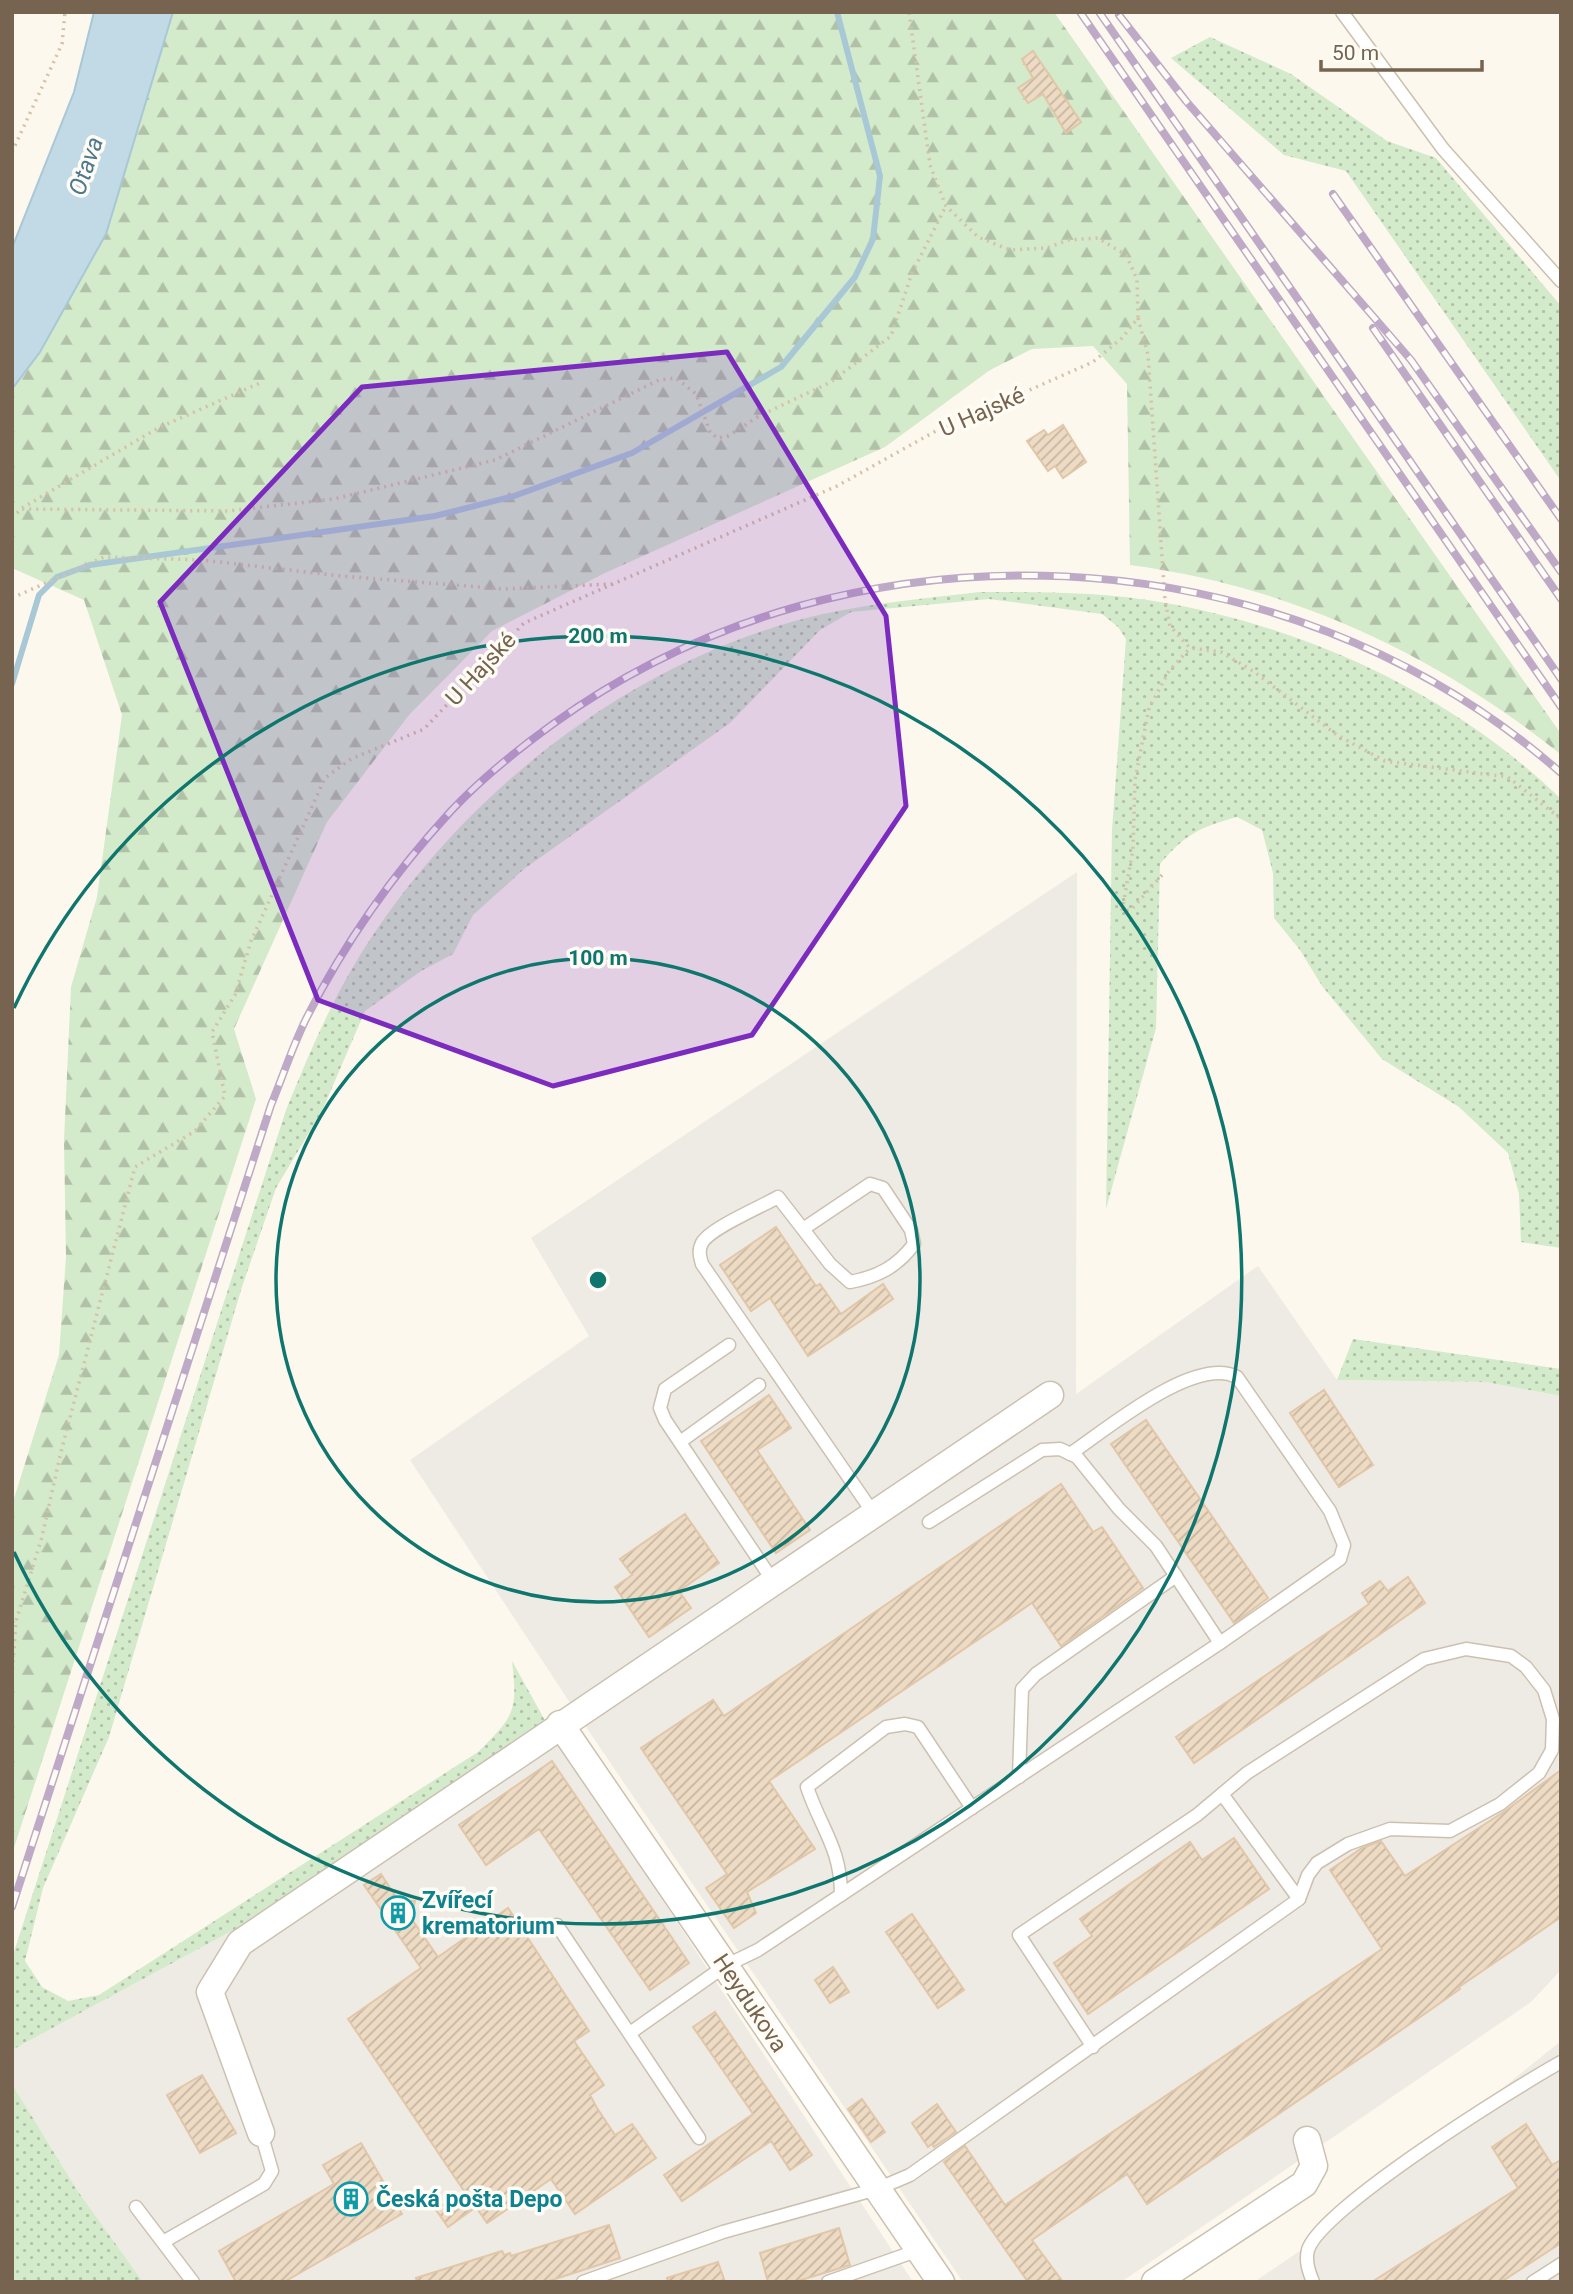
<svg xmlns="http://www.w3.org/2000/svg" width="1573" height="2294" viewBox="0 0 1573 2294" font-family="Roboto,sans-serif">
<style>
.industrial{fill:#eeebe5}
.grass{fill:url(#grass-dots)}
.forest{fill:url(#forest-firs)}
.water{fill:#c2dae5;stroke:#a8c8d6;stroke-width:2}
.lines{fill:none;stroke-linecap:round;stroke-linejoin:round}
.stream{stroke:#a8c8d6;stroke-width:6}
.building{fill:url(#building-hatch);stroke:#e1c7a7;stroke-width:2}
.service-casing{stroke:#ccc1b0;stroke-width:15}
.minor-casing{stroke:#ccc1b0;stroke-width:29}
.path{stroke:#d5c1a8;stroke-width:3.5;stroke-dasharray:2 5;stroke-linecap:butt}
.service{stroke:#fff;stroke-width:12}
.minor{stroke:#fff;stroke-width:26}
.rail-casing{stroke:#beaac7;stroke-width:8}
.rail{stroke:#fefcf4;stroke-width:5;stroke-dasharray:16;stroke-linecap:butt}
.marked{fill:#7b2cbf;fill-opacity:0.2;stroke:#7b2cbf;stroke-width:5;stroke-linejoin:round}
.ring{fill:none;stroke:#0f766e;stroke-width:3.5}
.labels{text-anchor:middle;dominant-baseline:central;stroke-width:7;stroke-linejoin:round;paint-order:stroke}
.street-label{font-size:23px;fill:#776450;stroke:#fefcf4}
.culture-label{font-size:23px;font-weight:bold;fill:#0d838f;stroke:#fefcf4;text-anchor:start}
.water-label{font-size:24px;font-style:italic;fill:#4e798f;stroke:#fefcf4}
.centre{fill:#0f766e;stroke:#fefcf4;stroke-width:3.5}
.ring-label{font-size:21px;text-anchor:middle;font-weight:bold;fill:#0f766e;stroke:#fefcf4;stroke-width:7;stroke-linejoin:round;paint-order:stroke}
</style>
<defs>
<pattern id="grass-dots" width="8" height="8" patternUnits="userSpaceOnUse" patternTransform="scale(1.75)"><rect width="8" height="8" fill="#d3eacb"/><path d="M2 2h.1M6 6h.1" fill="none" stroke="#b0c1a7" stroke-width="1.8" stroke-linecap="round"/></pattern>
<pattern id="forest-firs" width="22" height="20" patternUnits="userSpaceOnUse" patternTransform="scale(1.75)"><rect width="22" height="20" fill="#d3eacb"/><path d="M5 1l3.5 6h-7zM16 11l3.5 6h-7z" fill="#b0c1a7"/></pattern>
<pattern id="building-hatch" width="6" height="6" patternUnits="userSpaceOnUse" patternTransform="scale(1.75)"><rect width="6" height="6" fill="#eedbc4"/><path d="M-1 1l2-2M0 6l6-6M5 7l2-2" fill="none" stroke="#c6b5a2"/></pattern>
</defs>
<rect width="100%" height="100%" fill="#fcf8ed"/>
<g class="industrial">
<polygon points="1077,872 1076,1394 1258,1266 1337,1380 1486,1382 1561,1396 1561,1970 1531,2002 1121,2282 963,2282 586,1727 410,1460 589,1336 531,1238"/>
<polygon points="547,1724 913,2282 143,2282 77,2190 12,2084 12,2050 252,1920"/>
<polygon points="1561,2041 1561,2282 1254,2282 1307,2246"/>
</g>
<g class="grass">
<polygon points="1210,37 1291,74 1387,141 1436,158 1561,306 1561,481 1346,171 1284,155 1171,58"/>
<path d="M980,592C1040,592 1101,592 1160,602C1307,627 1454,695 1561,799V1248L1521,1242L1519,1194L1508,1153L1459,1107L1382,1059L1322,986L1300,950L1274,918L1273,873L1262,830L1237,817C1201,827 1185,834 1160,864L1156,1028L1106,1209L1112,830L1126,639L1118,627L1102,614L989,599L851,612L820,630L730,723L524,869L473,915L453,954L421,971L365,1011L322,1111L276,1188L241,1290L109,1737L43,1888L25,1961L42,1987L68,2001L99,1995L478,1752C514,1716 518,1712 512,1661L547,1724L252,1920L12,2050V1958L286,1110C306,1061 326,1013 353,967C453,799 630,658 823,614C874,603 927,598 980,592Z"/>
<polygon points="1353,1339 1561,1369 1561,1396 1486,1382 1337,1380"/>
<polygon points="12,2084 77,2190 143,2282 12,2282"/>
</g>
<path class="forest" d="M173,12H1054L1561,734L1559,753C1434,653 1289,586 1130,565L1127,384L1093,346L1032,349L990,370L885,447L605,573L492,631L409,715L327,822L234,1029L256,1099L12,1854V1505L59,1355L66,1257L64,1141L71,987L97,897L122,715L84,600L12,568V389L40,352L106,234Z"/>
<polygon class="water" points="94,12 173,12 106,234 40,352 12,389 12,248 74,92"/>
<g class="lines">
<polyline class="stream" points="12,684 39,595 57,577 90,565 435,516 514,496 632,453 781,367 855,277 873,239 880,176 837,12"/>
</g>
<g class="building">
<polygon points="1033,51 1081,122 1066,133 1043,94 1028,103 1018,88 1033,78 1022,59"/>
<polygon points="1063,425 1086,462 1063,478 1055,466 1048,471 1027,441 1044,430 1048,435"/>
<polygon points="776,1227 816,1286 820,1284 841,1314 883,1284 893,1299 808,1356 770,1298 751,1311 720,1265"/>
<polygon points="1324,1390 1373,1465 1339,1487 1290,1413"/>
<polygon points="769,1395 791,1428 757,1450 810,1530 776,1553 701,1441"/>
<polygon points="1146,1420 1268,1598 1234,1623 1111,1444"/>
<polygon points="1061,1484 1093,1532 1102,1527 1143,1588 1061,1646 1032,1603 769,1781 815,1849 747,1892 756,1913 734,1928 706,1888 727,1874 641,1748 713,1700 724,1716"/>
<polygon points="685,1514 719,1563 679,1591 691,1608 649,1637 615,1587 632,1575 620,1559"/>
<polygon points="1408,1577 1425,1603 1194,1763 1176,1737 1369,1604 1362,1593 1380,1581 1388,1591"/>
<polygon points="552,1761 689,1963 650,1990 539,1829 486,1865 459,1825"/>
<polygon points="1561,1770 1561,1917 1459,1987 1460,1989 1426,2013 1147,2204 1127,2174 1032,2240 1063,2282 1028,2282 944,2162 965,2146 1005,2205 1382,1949 1330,1870 1362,1848 1381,1841 1405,1876 1505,1811"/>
<polygon points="1234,1838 1269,1889 1088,2014 1054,1963 1092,1936 1080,1919 1190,1842 1202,1860"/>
<polygon points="381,1874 398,1900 415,1901 411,1918 438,1957 508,1908 589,2031 574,2041 604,2085 590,2095 597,2108 615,2135 632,2124 656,2158 575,2214 551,2179 487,2223 476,2207 448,2227 436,2210 464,2191 348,2019 421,1968 364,1885"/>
<polygon points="912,1914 964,1990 938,2008 886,1932"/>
<polygon points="833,1967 849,1992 830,2003 815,1980"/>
<polygon points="715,2012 812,2155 790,2170 771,2141 682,2201 664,2175 753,2114 693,2027"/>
<polygon points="202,2075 236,2133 200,2153 167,2095"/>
<polygon points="862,2099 885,2132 871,2142 848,2109"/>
<polygon points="937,2104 956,2132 934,2147 932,2144 928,2147 912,2123"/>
<polygon points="1526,2124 1552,2165 1561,2160 1561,2243 1501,2282 1372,2282 1518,2188 1492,2147"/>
<polygon points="361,2143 402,2214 284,2282 236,2282 219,2251 334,2184 323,2165"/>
<polygon points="609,2225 620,2258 546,2282 417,2282 416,2278 502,2251 504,2255 510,2253 511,2256"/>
<polygon points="839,2228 850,2265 795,2282 768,2282 760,2253"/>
<polygon points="718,2262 725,2282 668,2282 667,2278"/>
</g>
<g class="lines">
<defs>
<g id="service">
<polyline points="1342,12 1443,149 1561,281"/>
<path d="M803,1229L870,1184L883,1188L911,1230L914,1244C897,1267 877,1277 850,1282L830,1264L778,1197C761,1207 710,1228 702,1243C698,1250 700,1257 702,1264L874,1514"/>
<polyline points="729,1345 665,1389 660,1408 665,1420 773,1581"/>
<polyline points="680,1442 759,1385"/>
<path d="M1070,1454C1107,1429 1195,1355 1237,1377L1330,1511L1344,1545L1340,1559L1220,1643"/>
<polyline points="1019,1777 1022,1689 1036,1674 1176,1576"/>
<polyline points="1222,1794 1299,1899"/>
<path d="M841,1895C841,1848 821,1829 807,1787L886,1727L905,1724L918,1727L972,1808"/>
<polyline points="557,1925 699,2138"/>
<polyline points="630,2033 725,1966 758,1950 1220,1643 1156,1546 1119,1509 1077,1457 1060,1449 1042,1450 929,1522"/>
<polyline points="136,2207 193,2282"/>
<polyline points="163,2242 264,2184 272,2171 261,2133"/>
<polyline points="583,2282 723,2232 877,2189 910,2175 1299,1899 1308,1875 1317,1863 1348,1844 1390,1829 1450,1831 1500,1804 1539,1773 1552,1750 1553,1719 1544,1690 1526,1667 1511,1656 1466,1649 1424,1659 1247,1773 1197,1815 1019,1935 1093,2047"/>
<polyline points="828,2282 919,2250"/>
<path d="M1313,2282C1309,2272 1305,2261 1308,2250C1320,2209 1516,2087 1561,2062"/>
<polyline points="1533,2282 1561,2264"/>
</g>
<g id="minor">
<polyline points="560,1724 941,2282"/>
<polyline points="261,2133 210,1992 240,1943 1050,1395"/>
<polyline points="1155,2282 1304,2184 1314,2166 1307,2140"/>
</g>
</defs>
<use href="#service" class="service-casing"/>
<use href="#minor" class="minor-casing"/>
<g class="path">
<polyline points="12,152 62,44 65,12"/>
<polyline points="1138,318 1148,355 1165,600 1170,626 1190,648 1221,652 1253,671 1337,735 1385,761 1508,777 1561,819"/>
<polyline points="22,508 158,428 260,383"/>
<polyline points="12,518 21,509 228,511 334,499 495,460 659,380 676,378 696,394 710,432 717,438 728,436 759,416 831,382 891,336 912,273 946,206"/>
<polyline points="12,598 104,557 202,560 341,576 504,589 612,584"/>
<polyline points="1162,875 1131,910 1122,911 1133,849 1135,780 1149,708 1169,671 1190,648"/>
<polyline points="12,1676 16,1621 42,1537 60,1456 135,1167 195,1131 225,1096 212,1032 235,995 251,941 325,778 351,759 424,729 524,623 837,486 934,432 1093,362 1122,338 1138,318 1137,279 1126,255 1098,238 1068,240 1047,248 1010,250 978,237 946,206 930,165 909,12"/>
</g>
<use href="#service" class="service"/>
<use href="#minor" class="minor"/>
<defs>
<g id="rail">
<polyline points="1080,12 1561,707"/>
<polyline points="1099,12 1561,679"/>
<polyline points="1119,15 1186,101 1411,360 1561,572"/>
<polyline points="1333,194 1561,519"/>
<polyline points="1373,328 1561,599"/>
<path d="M12,1907L271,1105C283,1076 293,1045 307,1017C345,942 394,873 451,811C481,779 517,750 553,724C850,509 1285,529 1561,773"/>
</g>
</defs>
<use href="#rail" class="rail-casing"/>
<use href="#rail" class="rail"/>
</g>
<path class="marked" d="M727,352L886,616L906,806L752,1035L553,1086L318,1000L160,602L362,387Z"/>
<g class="ring">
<circle cx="598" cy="1280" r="322"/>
<path d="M14 1008A644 644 0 1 1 14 1552"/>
</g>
<defs>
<symbol id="building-ring" viewBox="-11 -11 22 22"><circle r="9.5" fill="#fefcf4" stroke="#0f9aa8" stroke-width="1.5"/><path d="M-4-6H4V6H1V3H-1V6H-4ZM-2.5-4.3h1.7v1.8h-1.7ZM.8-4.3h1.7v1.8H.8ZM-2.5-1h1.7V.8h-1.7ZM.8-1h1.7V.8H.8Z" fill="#0f9aa8"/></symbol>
</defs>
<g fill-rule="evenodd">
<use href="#building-ring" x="379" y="1894" width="38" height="38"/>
<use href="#building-ring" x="332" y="2180" width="38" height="38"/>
</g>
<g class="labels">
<g class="street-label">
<text transform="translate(982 412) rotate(-24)">U Hajské</text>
<text transform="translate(481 669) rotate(-47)">U Hajské</text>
<text transform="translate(750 2003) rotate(56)">Heydukova</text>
</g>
<g class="culture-label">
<text x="422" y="1900">Zvířecí<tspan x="422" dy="26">krematorium</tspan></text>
<text x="376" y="2199">Česká pošta Depo</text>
</g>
<g class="water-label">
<text transform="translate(86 166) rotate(-71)">Otava</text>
</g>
</g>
<circle cx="598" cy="1280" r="10" class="centre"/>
<g class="ring-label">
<text x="598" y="643">200 m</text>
<text x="598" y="965">100 m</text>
</g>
<rect width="1573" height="2294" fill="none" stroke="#776450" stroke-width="28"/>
<path d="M1321 60v10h161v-10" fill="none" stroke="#776450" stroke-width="3.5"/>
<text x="1332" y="60" font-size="21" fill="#776450" stroke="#fefcf4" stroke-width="5" paint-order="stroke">50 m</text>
</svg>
